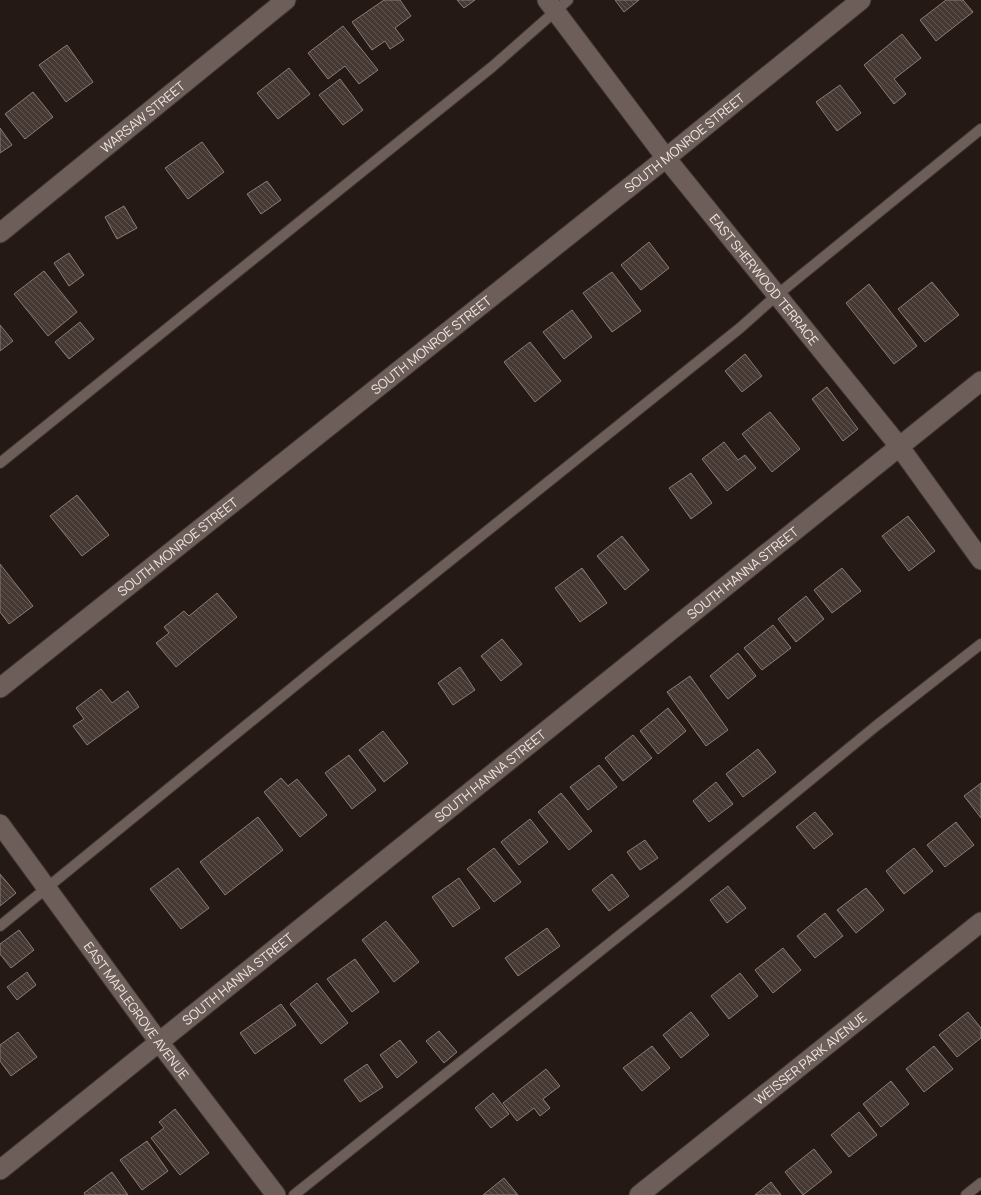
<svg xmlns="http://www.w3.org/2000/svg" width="981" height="1195" viewBox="0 0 981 1195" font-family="Manrope,sans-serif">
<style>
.building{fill:url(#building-back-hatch);stroke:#8a7b75}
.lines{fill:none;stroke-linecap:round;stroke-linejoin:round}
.service-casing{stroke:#3f3634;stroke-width:12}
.minor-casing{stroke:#3f3634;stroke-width:21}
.service{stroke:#6d5e59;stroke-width:10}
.minor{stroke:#6d5e59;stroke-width:19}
.labels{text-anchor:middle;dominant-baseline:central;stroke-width:4;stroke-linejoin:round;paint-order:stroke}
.street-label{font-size:13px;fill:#efe6e3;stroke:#0a0504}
</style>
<defs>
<pattern id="building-back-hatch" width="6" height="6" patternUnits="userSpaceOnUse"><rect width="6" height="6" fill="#463934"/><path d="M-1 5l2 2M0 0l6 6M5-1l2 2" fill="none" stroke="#615651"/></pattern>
</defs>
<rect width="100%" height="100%" fill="#241914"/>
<g class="building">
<polygon points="384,0 400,0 411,16 395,28 404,40 390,49 385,41 372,50 352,22"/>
<polygon points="457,0 475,0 464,8"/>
<polygon points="615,0 639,0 624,12"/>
<polygon points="946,0 963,0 973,12 936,41 920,20"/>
<polygon points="343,26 378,70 359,84 345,66 328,79 308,53"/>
<polygon points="902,34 921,58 894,79 906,94 894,104 864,65"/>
<polygon points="67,45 93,82 66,102 39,65"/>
<polygon points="289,68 310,94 278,119 257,93"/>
<polygon points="340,79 363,110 343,125 319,95"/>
<polygon points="840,85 861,113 837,131 816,102"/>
<polygon points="33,92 53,117 25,139 5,114"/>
<polygon points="0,128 12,145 0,153"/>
<polygon points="202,142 224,172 188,199 165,168"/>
<polygon points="267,181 281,200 261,214 247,194"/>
<polygon points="124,206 137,228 117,239 105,217"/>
<polygon points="649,242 669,268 641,290 621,265"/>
<polygon points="69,253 84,275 69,286 54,263"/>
<polygon points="44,271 77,312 48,336 14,294"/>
<polygon points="612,272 641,311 612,332 583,293"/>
<polygon points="932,282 959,315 925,342 898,309"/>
<polygon points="869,284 917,346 894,364 846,303"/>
<polygon points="572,310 592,337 564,359 543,332"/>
<polygon points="80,322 94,339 69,359 55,342"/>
<polygon points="0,325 13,341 0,351"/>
<polygon points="530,342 561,381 535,402 504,362"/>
<polygon points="745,354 762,376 742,392 725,371"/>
<polygon points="827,387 858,429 843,441 812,399"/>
<polygon points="770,412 800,449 772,472 742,434"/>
<polygon points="724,442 738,460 745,455 756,468 727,491 702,459"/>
<polygon points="691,473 712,503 691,519 669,488"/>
<polygon points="77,495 109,535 82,556 50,516"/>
<polygon points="908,516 935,551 909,571 882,536"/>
<polygon points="622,536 649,570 625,590 597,556"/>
<polygon points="0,564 33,606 9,624 0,612"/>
<polygon points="582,568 607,603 580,622 555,588"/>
<polygon points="842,568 861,591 832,613 814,590"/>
<polygon points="217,593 237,617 176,667 156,643 169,633 164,627 184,611 189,616"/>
<polygon points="806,596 824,619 796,642 778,619"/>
<polygon points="773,625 791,648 762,670 744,648"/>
<polygon points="502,639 522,664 501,681 481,656"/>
<polygon points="738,653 756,676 728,699 710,676"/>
<polygon points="460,667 475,690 453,705 438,683"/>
<polygon points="690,676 728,730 706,746 667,692"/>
<polygon points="101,689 112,703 128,691 139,707 87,745 73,726 84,719 76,708"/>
<polygon points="668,708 686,731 658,754 640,731"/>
<polygon points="383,731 408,763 384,782 359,750"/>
<polygon points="633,735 652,758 623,781 605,758"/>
<polygon points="758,749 776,772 743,797 726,774"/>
<polygon points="349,755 376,790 352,809 325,773"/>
<polygon points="599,765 617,787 588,810 570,787"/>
<polygon points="281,778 288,786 297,779 327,815 300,837 264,792"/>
<polygon points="716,782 733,804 709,822 693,801"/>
<polygon points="981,783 981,818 964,796"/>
<polygon points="561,793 592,831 569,850 538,812"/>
<polygon points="815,812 833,834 814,849 796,827"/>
<polygon points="258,817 283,850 225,895 200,862"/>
<polygon points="530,819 548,842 519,865 501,842"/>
<polygon points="956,822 974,845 945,867 927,845"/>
<polygon points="645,840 658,858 640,870 627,852"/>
<polygon points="494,848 521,882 494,902 467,869"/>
<polygon points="914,848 933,871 904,894 886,871"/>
<polygon points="178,868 209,908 181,929 150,889"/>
<polygon points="0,874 16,893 0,906"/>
<polygon points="612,874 629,896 609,911 592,890"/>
<polygon points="459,878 480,908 453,927 432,897"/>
<polygon points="728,886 746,908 727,923 710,900"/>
<polygon points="866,888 884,910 856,933 837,910"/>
<polygon points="825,913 843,936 815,958 797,936"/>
<polygon points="386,921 419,962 394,982 362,940"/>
<polygon points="547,928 560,946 518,976 505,958"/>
<polygon points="19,930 34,950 11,968 0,954 0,944"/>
<polygon points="783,948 801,970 773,993 755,970"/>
<polygon points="355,959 379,992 352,1012 327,979"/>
<polygon points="27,972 36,985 17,1000 7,987"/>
<polygon points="740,973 758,996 729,1019 711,996"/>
<polygon points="317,983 348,1023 321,1044 290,1004"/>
<polygon points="281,1004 296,1025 255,1054 240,1033"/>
<polygon points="691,1012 709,1035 681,1058 663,1035"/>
<polygon points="968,1012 981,1028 981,1038 957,1057 939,1035"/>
<polygon points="439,1031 457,1052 444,1063 426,1041"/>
<polygon points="18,1032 37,1057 11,1076 0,1061 0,1045"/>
<polygon points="400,1040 417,1062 397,1078 380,1055"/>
<polygon points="652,1046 670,1068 642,1091 623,1068"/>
<polygon points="934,1046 953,1069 924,1092 906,1069"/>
<polygon points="367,1064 383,1087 360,1102 344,1080"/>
<polygon points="546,1069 560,1086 543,1099 550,1108 540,1116 534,1108 517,1121 503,1103"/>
<polygon points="891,1081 909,1104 881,1127 863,1104"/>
<polygon points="493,1093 509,1114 491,1128 475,1108"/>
<polygon points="175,1109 209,1153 180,1175 151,1138 164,1128 159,1122"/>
<polygon points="859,1112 877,1135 849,1157 831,1135"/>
<polygon points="147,1141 168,1171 142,1190 120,1160"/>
<polygon points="814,1149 832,1172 803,1195 785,1172"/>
<polygon points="112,1172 128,1195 85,1195 84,1193"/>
<polygon points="504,1178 518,1195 483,1195"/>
<polygon points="771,1182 781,1195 755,1195"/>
</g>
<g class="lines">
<defs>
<g id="service">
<polyline points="0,463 492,67 568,0"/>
<polyline points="0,926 330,657 740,328 777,295 981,129"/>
<polyline points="294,1195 679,888 876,726 981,644"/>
<polyline points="966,1195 981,1183"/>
</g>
<g id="minor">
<path id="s1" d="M547,0L666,158L899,446L981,560"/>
<path id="s2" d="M0,233L286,0"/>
<path id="s3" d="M0,688L666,158L861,0"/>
<path id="s4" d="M0,824L159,1042L276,1195"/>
<path id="s5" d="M0,1170L981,381"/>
<path id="s6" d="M639,1195L981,922"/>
</g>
</defs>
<use href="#service" class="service-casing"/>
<use href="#minor" class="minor-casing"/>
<use href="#service" class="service"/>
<use href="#minor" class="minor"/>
</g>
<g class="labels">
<g class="street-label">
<text stroke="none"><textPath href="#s2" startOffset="184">WARSAW STREET</textPath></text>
<text stroke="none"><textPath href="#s3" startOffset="875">SOUTH MONROE STREET</textPath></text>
<text stroke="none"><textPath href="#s1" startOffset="354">EAST SHERWOOD TERRACE</textPath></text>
<text stroke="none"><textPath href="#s3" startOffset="551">SOUTH MONROE STREET</textPath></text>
<text stroke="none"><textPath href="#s3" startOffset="227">SOUTH MONROE STREET</textPath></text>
<text stroke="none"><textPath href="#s5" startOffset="953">SOUTH HANNA STREET</textPath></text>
<text stroke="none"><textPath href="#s5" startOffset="629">SOUTH HANNA STREET</textPath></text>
<text stroke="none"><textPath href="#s5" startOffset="305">SOUTH HANNA STREET</textPath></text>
<text stroke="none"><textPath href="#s4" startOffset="231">EAST MAPLEGROVE AVENUE</textPath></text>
<text stroke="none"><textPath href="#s6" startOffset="219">WEISSER PARK AVENUE</textPath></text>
</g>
</g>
</svg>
